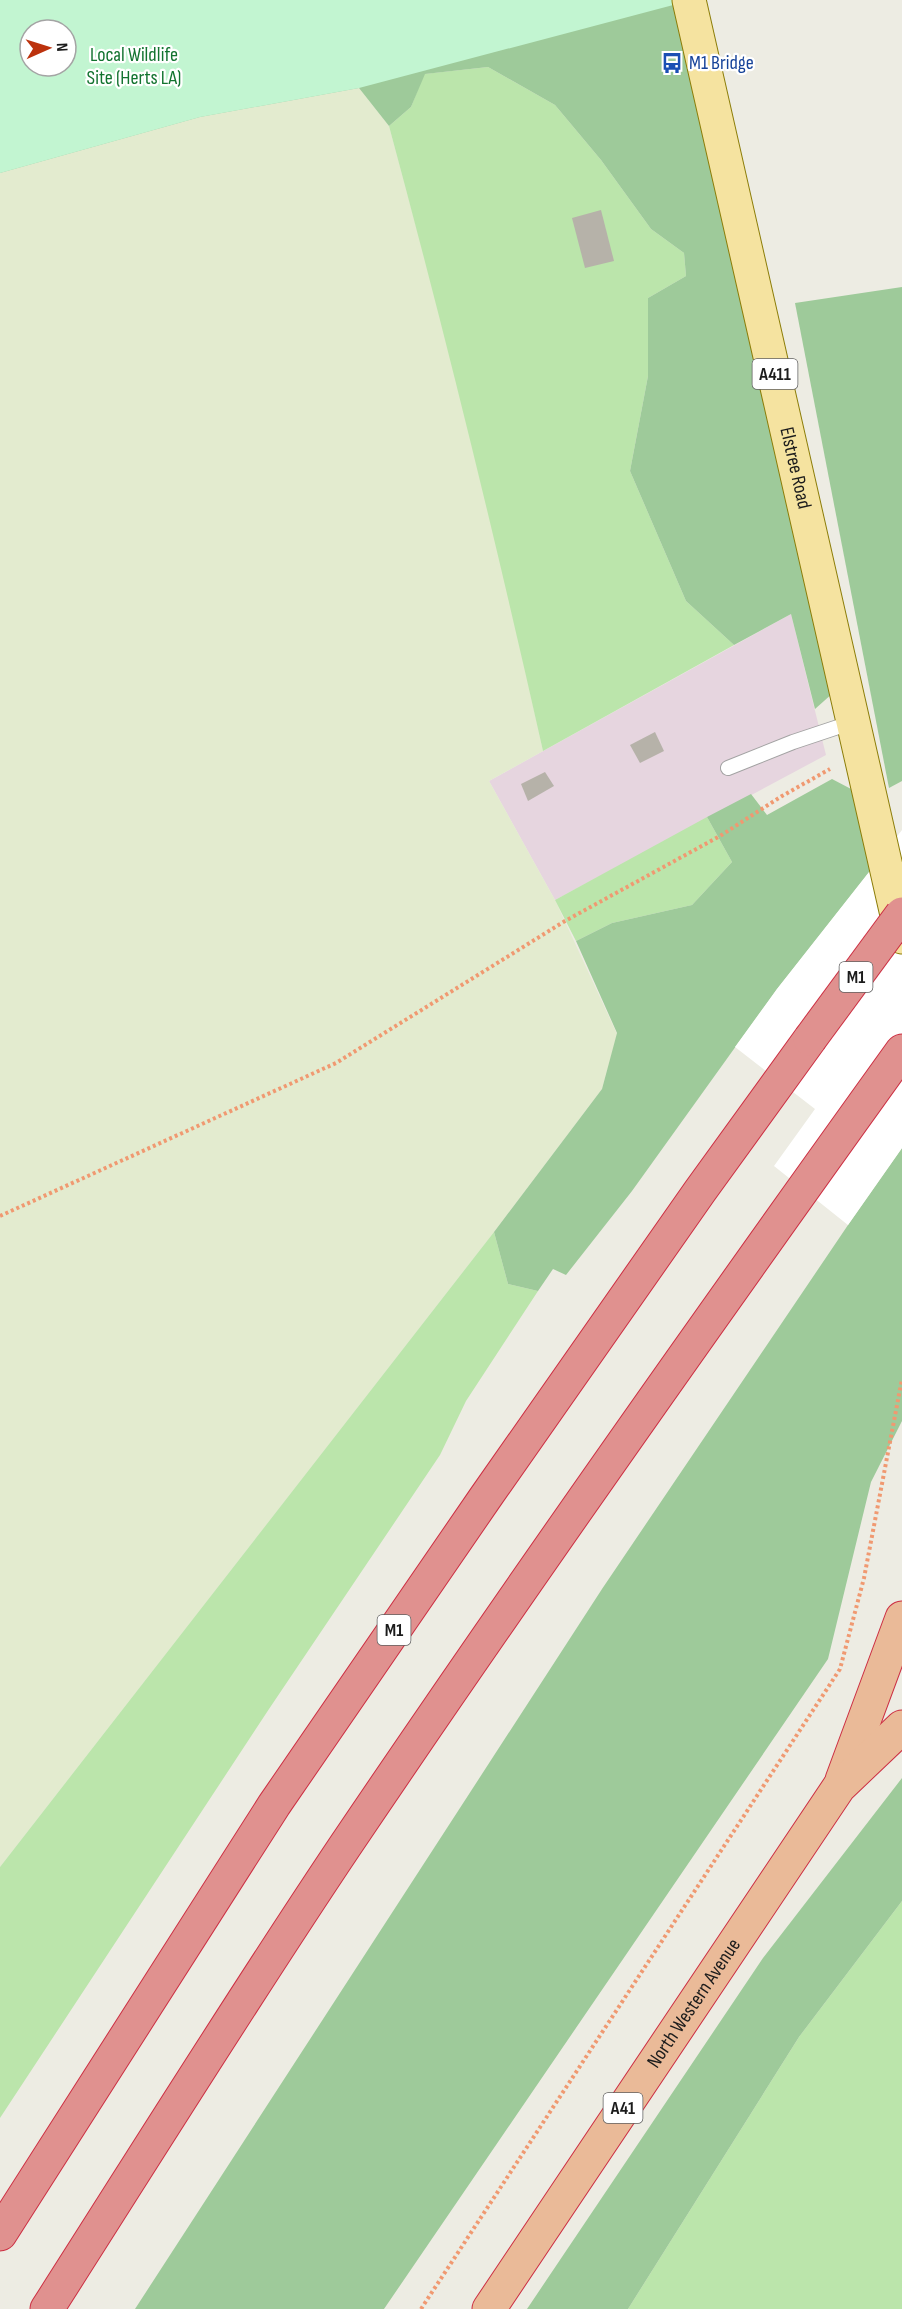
<svg xmlns="http://www.w3.org/2000/svg" width="902" height="2309" viewBox="0 0 902 2309" font-family="'Sofia Sans Condensed',sans-serif">
<style>
.industrial{fill:#e6d5df}
.farmland{fill:#e3ebcf}
.grass{fill:#bbe5ab}
.forest{fill:#9eca9a}
.park{fill:#c2f5d1;fill-rule:evenodd}
.pier{fill:#fff}
.building{fill:#b6b2a9}
.lines{fill:none;stroke-linecap:round;stroke-linejoin:round}
.service-casing{stroke:#a3a3a3;stroke-width:16}
.primary-casing{stroke:#8c7d09;stroke-width:35}
.trunk-casing{stroke:#cc2f43;stroke-width:35}
.motorway-casing{stroke:#cc2f43;stroke-width:35}
.path{stroke:#f09971;stroke-width:4;stroke-dasharray:3 3;stroke-linecap:butt}
.service{stroke:#fff;stroke-width:14}
.primary{stroke:#f5e3a0;stroke-width:33}
.trunk{stroke:#eaba98;stroke-width:33}
.motorway{stroke:#e0918f;stroke-width:33}
.motorway-bridge-casing{stroke:#cc2f43;stroke-width:35;stroke-linecap:butt}
.motorway-bridge{stroke:#e0918f;stroke-width:33}
.labels{text-anchor:middle;dominant-baseline:central;stroke-width:4.5;stroke-linejoin:round;paint-order:stroke}
.shield{fill:#fff;stroke:#606060;stroke-width:1.5}
.shield-label{font-size:18px;font-weight:bold;fill:#1c1c1c}
.park-label{font-size:20px;fill:#12732f;stroke:#fff}
.transit-label{font-size:20px;fill:#164399;stroke:#fff;text-anchor:start}
.street-label{font-size:20px;fill:#1c1c1c;stroke:#fff}
</style>
<rect width="100%" height="100%" fill="#edece3"/>
<polygon class="industrial" points="791,614 826,755 555,900 489,781"/>
<polygon class="farmland" points="359,88 389,126 439,311 506,584 543,751 489,781 555,900 617,1034 602,1089 494,1232 0,1867 0,173 200,117"/>
<g class="grass">
<path d="M488,67L555,105L601,160L651,229L684,253L686,276L648,298V376L630,471L686,601L734,645L543,751C496,541 445,333 389,126L411,107L424,74Z"/>
<polygon points="707,817 732,862 692,905 612,923 576,941 555,900"/>
<polygon points="494,1232 508,1284 538,1291 466,1401 440,1455 269,1709 0,2118 0,1867"/>
<polygon points="902,1901 902,2309 628,2309 799,2037"/>
</g>
<g class="forest">
<polygon points="676,0 833,693 815,709 791,614 734,645 686,601 630,471 648,376 648,298 686,276 684,253 651,229 601,160 555,105 488,67 425,74 411,107 389,126 359,88 200,117 0,173 0,125"/>
<polygon points="902,287 902,781 889,788 795,303"/>
<polygon points="832,779 853,790 871,870 777,989 632,1191 566,1275 553,1269 538,1291 508,1284 494,1232 602,1089 617,1033 576,941 612,923 692,905 732,862 707,817 751,794 767,815"/>
<polygon points="902,1148 902,1421 871,1482 828,1659 384,2309 135,2309 602,1589 848,1225"/>
<polygon points="902,1778 902,1901 799,2037 628,2309 527,2309 763,1958"/>
</g>
<path class="park" d="M0,0H676L677,4L359,88L200,117L0,173ZM30,30H66V66H30Z"/>
<polygon class="pier" points="902,830 902,1148 848,1225 774,1166 815,1109 735,1047 777,989"/>
<g class="building">
<polygon points="601,210 614,261 585,268 572,218"/>
<polygon points="655,732 664,751 640,763 630,745"/>
<polygon points="545,772 554,786 528,801 521,784"/>
</g>
<g class="lines">
<defs>
<polyline id="service" points="728,768 793,742 853,722"/>
<g id="primary">
<path id="s1" d="M689,0L902,937"/>
</g>
<g id="trunk">
<polyline points="842,1780 902,1618"/>
<path id="s2" d="M489,2309L839,1787L902,1727"/>
</g>
<g id="motorway">
<polyline points="0,2234 274,1805 485,1498 700,1191 810,1039"/>
<path d="M47,2309C146,2154 243,1998 345,1846C526,1578 713,1314 902,1051"/>
</g>
</defs>
<use href="#service" class="service-casing"/>
<use href="#primary" class="primary-casing"/>
<use href="#trunk" class="trunk-casing"/>
<use href="#motorway" class="motorway-casing"/>
<g class="path">
<polyline points="0,1216 336,1063 565,921 720,836 782,796 830,769"/>
<polyline points="421,2309 840,1669 864,1578 902,1379"/>
</g>
<use href="#service" class="service"/>
<use href="#primary" class="primary"/>
<use href="#trunk" class="trunk"/>
<use href="#motorway" class="motorway"/>
<defs>
<polyline id="motorway-bridge" points="810,1039 902,914"/>
</defs>
<use href="#motorway-bridge" class="motorway-bridge-casing"/>
<use href="#motorway-bridge" class="motorway-bridge"/>
</g>
<defs>
<symbol id="bus-bare" viewBox="-9 -9 18 18"><path d="M-5-6H5V4H4V6H2V4H-2V6H-4V4H-5ZM-3.5-4V0h7V-4ZM-3.5 1.2v1.5H-2V1.2ZM2 1.2v1.5H3.5V1.2Z" fill="#1a4fb4" stroke="#fff" stroke-width="2.5" paint-order="stroke"/></symbol>
</defs>
<g fill-rule="evenodd">
<use href="#bus-bare" x="657" y="48" width="30" height="30"/>
</g>
<g class="labels">
<g class="shield">
<rect x="752.5" y="359" width="45" height="30" rx="4.5"/>
<rect x="839.5" y="962" width="33" height="30" rx="4.5"/>
<rect x="377.5" y="1615" width="33" height="30" rx="4.5"/>
<rect x="603.5" y="2093" width="39" height="30" rx="4.5"/>
</g>
<g class="shield-label">
<text x="775" y="374">A411</text>
<text x="856" y="977">M1</text>
<text x="394" y="1630">M1</text>
<text x="623" y="2108">A41</text>
</g>
<g class="park-label">
<text x="134" y="55">Local Wildlife<tspan x="134" dy="23">Site (Herts LA)</tspan></text>
</g>
<g class="transit-label">
<text x="689" y="63">M1 Bridge</text>
</g>
<g class="street-label">
<text stroke="none"><textPath href="#s1" startOffset="480">Elstree Road</textPath></text>
<text stroke="none"><textPath href="#s2" startOffset="368">North Western Avenue</textPath></text>
</g>
</g>
<g transform="translate(48 48) rotate(87)"><circle r="28" fill="#ffffff" stroke="#a4a4a4" stroke-width="1.5"/>
<path d="M0-4.5L10 22L0 15L-10 22Z" fill="#bc320d"/>
<text y="-9" font-size="16" font-weight="bold" text-anchor="middle" fill="#1c1c1c">N</text>
</g>
</svg>
